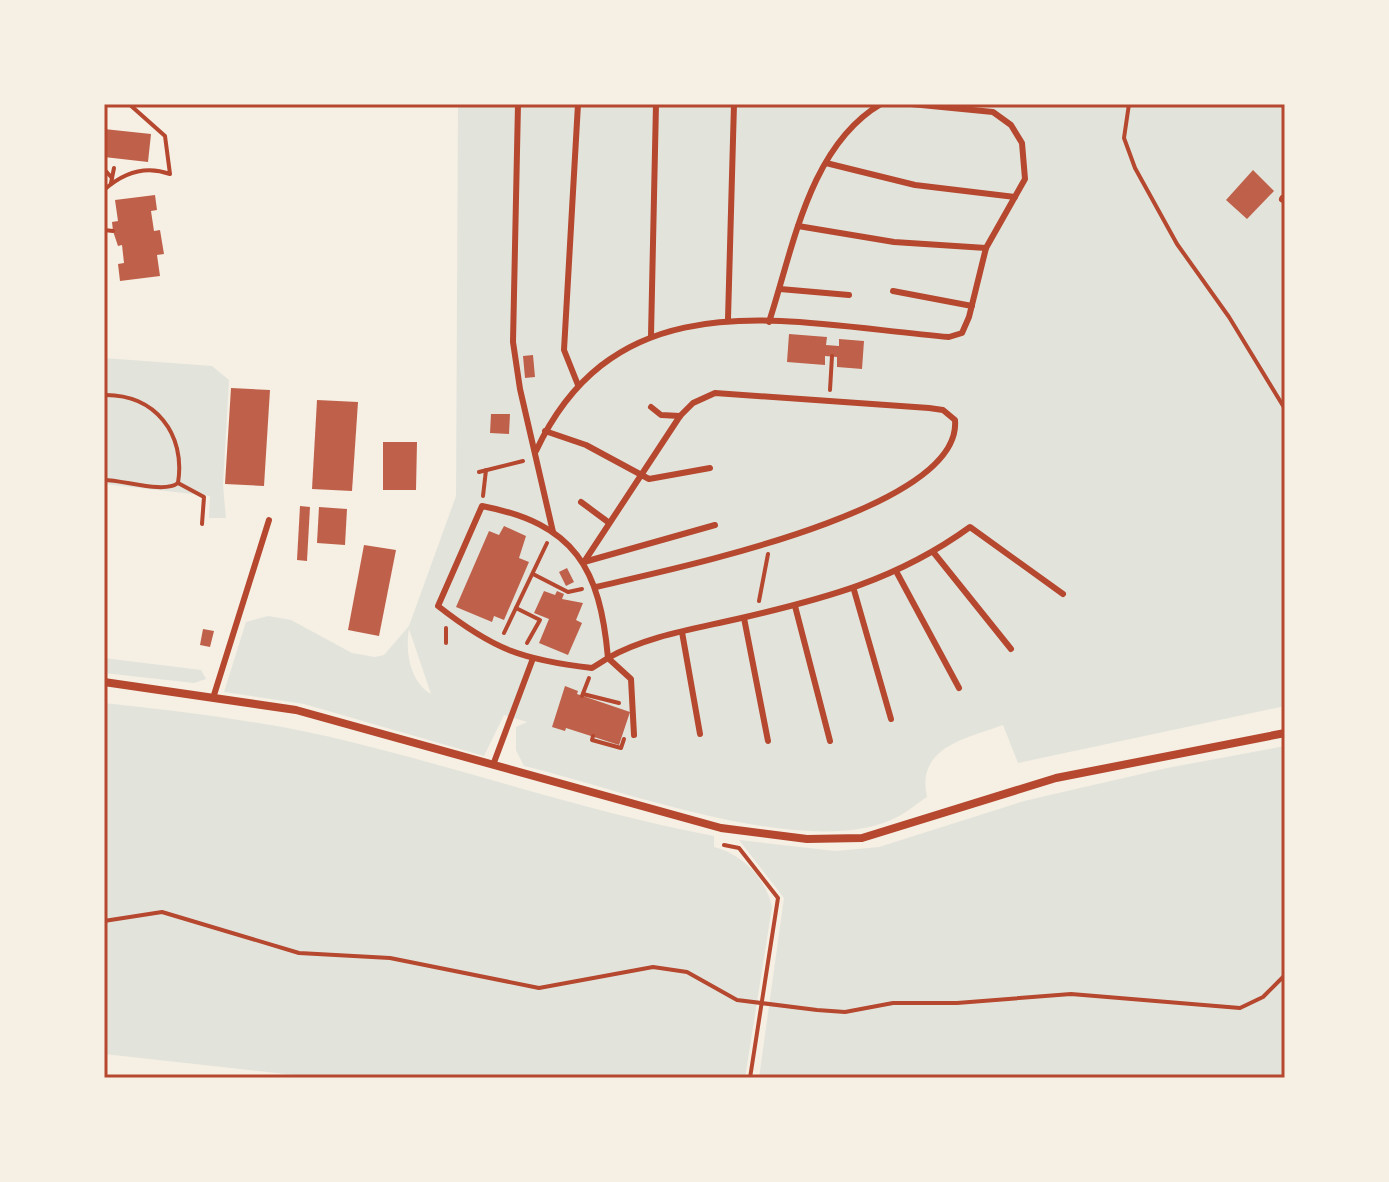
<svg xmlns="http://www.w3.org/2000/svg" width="1389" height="1182" viewBox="0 0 1389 1182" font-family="Figtree,sans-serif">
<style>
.green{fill:#e2e4dc;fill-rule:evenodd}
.building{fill:#bf614a}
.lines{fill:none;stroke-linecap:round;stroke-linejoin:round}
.path{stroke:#b5482f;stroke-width:4}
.service{stroke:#b5482f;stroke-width:6}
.minor{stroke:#b5482f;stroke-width:8}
.neatline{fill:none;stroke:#b5482f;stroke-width:3}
</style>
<rect width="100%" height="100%" fill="#f6efe4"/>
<g class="green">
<path d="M458,104H1285V706L1018,763L1003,725C965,739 916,747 927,797C916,804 904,815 891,820C802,859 617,788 524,766L516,750V727L527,722L504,715L484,756L304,704L224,692L246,622L268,616L291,620L352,653L375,657L384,655L409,626L456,496ZM409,629L431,694C410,682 405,651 409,629Z"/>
<polygon points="104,358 212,366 229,380 223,485 226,518 209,518 210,496 104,484"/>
<polygon points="104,658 201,670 206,679 194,683 104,673"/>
<path d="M104,703C179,711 253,720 326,736C456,766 582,811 714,836V847C742,854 766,878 772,907L745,1078H321L104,1054Z"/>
<polygon points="1285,746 1285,1078 759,1078 784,898 739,840 835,851 879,847 1024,801 1167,768"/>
</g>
<g class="building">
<polygon points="104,129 151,134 148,162 104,157"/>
<polygon points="1253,170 1274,191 1247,219 1226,200"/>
<polygon points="155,195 157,210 151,211 154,231 160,230 164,254 157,255 160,276 120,281 118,264 124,263 122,245 118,246 113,231 112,222 118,221 115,200"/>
<polygon points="789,334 827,337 826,345 839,346 839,339 864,341 862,369 837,367 837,357 825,356 825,365 787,362"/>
<polygon points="533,355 535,377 525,378 523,356"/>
<polygon points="231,388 270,390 264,486 225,484"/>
<polygon points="317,400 358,402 352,491 312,489"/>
<polygon points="491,414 510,414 509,434 490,433"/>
<polygon points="383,442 417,442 416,490 383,490"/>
<polygon points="300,506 310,507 307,561 297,560"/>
<polygon points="319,507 347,509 345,545 317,543"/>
<polygon points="504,526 526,536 519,558 529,562 504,620 494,616 492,622 456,607 489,531 499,535"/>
<polygon points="364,545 396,550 379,636 348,630"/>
<polygon points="567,568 574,582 566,586 559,572"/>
<polygon points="544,591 555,595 557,591 564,594 562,599 583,603 576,620 582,623 568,655 539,643 549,619 534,613"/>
<polygon points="203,629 214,631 210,647 200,645"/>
<polygon points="565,686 578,691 577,694 630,712 619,745 566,728 565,731 552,727"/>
</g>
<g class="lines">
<g class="path">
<polyline points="1129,104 1124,138 1135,168 1177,244 1229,317 1285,409"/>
<polyline points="104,169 112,178"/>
<polyline points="111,183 114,168"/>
<path d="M104,190C123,173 145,165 170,174L165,136L129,104"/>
<polyline points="104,230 113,231"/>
<polyline points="830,390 832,356"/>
<path d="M104,395C155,394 186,434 178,483L204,497L202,524"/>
<polyline points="479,472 523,461"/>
<path d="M104,480C124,480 164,494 178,483"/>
<polyline points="483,496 486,470"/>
<polyline points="533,574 568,592 582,589"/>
<polyline points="759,601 768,554"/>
<polyline points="516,608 540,620 527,643"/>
<polyline points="504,633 547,543"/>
<polyline points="446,643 446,628"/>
<polyline points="583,694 619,703"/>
<polyline points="582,696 589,678"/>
<polyline points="593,736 592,740 621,748 624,739"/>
<polyline points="724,845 739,848 778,898 750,1078"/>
<polyline points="104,921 162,912 299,953 390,958 539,988 653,967 687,972 737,1000 817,1010 845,1012 893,1003 957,1003 1071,994 1240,1008 1263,997 1285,975"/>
</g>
<g class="service">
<polyline points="518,104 513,342 520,389 553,532"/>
<polyline points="578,104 564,350 578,385"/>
<polyline points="826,163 915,185 1015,197"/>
<polyline points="798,226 894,242 986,248"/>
<polyline points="780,289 849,295"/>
<polyline points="893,291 972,306"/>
<polyline points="728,319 734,104"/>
<path d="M769,322C793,249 809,146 881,104"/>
<polyline points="651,336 656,104"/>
<polyline points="651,407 661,415 680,416"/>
<polyline points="545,431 586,445 649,479 710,468"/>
<path d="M536,451C619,274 792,324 949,337L962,333L969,317L986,248L1025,179L1022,143L1011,125L993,112L911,104"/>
<polyline points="581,502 608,522"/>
<path d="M482,506C575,524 600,568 608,658L592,668C523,660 494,650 438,606Z"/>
<polyline points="934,553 1011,649"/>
<path d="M584,562L680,416L693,403L715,393L929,408L943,410L955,420C963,511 666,570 596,587"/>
<polyline points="584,562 715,525"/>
<polyline points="896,571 959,688"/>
<polyline points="854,590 891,719"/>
<polyline points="795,606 830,741"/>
<polyline points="744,618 768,741"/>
<polyline points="682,632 700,734"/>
<polyline points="214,695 269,520"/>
<path d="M634,735L631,679L608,658C647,636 694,629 737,619C824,599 897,580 970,527L1063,594"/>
<polyline points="493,765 532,661"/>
</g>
<g class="minor">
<polyline points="1283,199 1285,200"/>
<polyline points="104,682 296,710 721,828 807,839 862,838 1056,778 1285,733"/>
</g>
</g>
<rect width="1389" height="1182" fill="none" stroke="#f6efe4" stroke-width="212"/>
<rect x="106" y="106" width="1177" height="970" class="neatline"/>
</svg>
